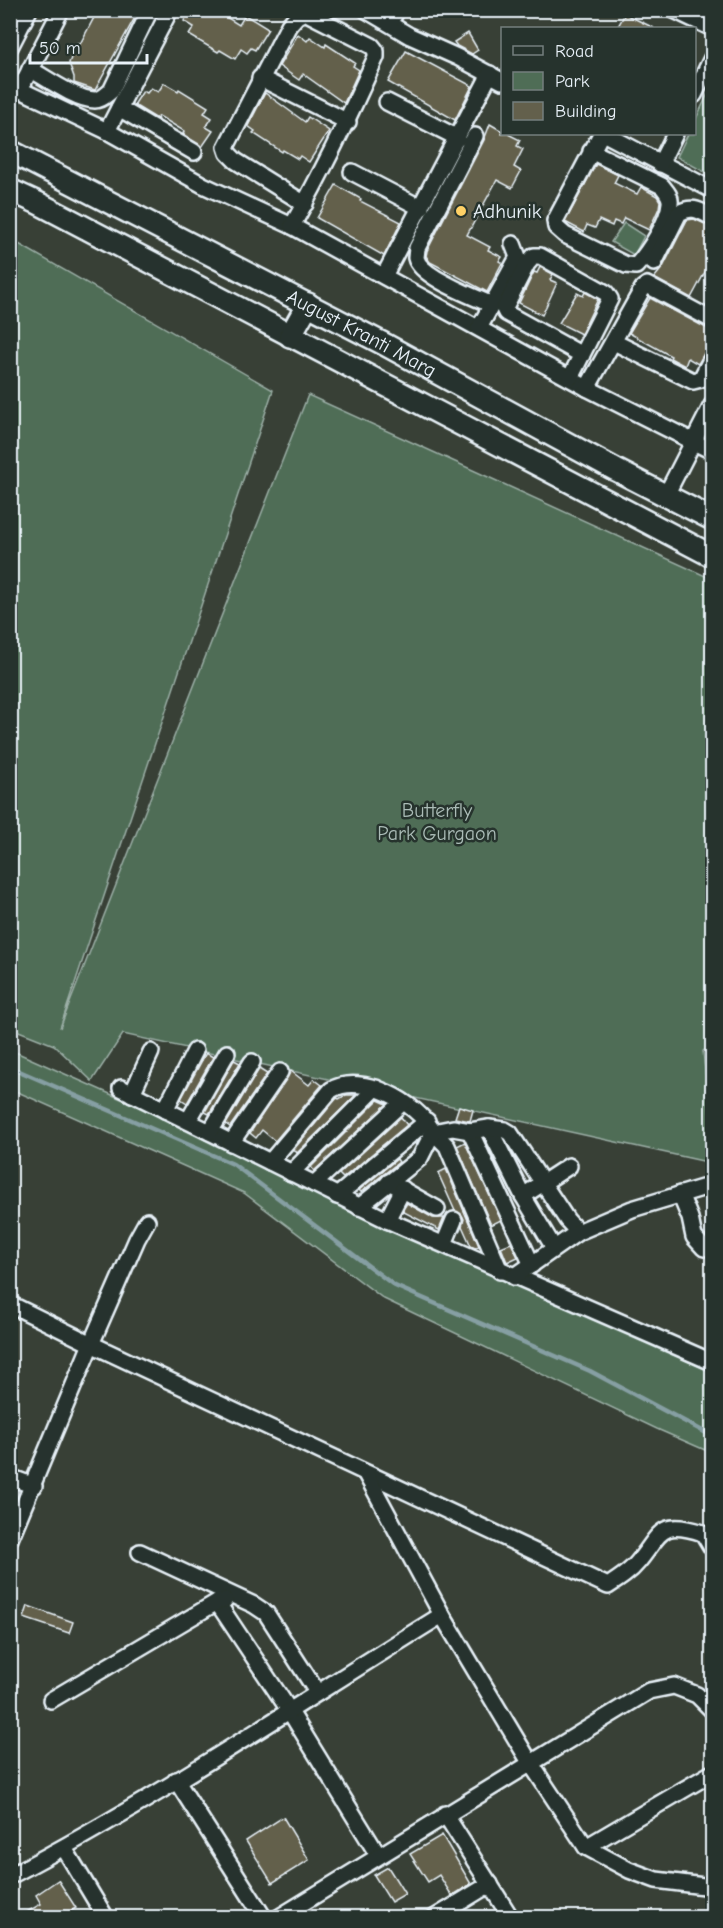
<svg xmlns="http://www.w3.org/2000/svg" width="723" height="1928" viewBox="0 0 723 1928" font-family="'Comic Neue',sans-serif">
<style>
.green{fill:#4f6d56;stroke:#9cafa7;stroke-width:1.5}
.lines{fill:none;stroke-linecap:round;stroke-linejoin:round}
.stream{stroke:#869fa3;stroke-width:4.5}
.building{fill:#63604c;stroke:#e8f1f8;stroke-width:1.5}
.minor-casing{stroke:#e8f1f8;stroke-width:20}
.secondary-casing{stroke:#e8f1f8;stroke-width:26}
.minor{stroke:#26332d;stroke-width:15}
.secondary{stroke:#26332d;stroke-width:21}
.poi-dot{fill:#ffd166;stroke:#26332d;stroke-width:2}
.labels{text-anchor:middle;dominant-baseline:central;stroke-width:5;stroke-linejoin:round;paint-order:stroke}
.poi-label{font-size:20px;fill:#e8f1f8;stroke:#26332d;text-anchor:start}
.street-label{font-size:20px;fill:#e8f1f8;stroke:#26332d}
.park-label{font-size:20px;fill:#abbcb7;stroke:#26332d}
</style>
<rect width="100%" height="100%" fill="#384036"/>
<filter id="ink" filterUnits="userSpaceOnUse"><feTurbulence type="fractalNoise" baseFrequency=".0167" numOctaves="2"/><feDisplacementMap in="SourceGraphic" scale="12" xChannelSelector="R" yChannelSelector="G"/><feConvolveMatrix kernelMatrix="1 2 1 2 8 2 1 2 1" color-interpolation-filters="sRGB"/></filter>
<g filter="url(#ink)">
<g class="green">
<polygon points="712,85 712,176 677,157 688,134 694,134 695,121"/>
<polygon points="624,223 644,236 634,255 611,242"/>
<polygon points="10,239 273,390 60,1028 308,395 712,579 712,1045 703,1051 712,1135 712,1163 123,1034 92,1081 54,1045 11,1028"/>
<polygon points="11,1050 236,1150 356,1213 712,1372 712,1453 657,1429 384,1299 244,1193 11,1089"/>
</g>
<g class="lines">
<polyline class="stream" points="10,1067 233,1164 395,1286 590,1371 712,1436"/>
</g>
<g class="building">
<polygon points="98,10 139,10 95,90 74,83 74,77 69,63 77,43 80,44"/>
<polygon points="190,10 215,10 239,25 245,15 268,29 255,50 251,48 247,53 241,49 235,59 220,50 218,52 189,35 194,27 184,21"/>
<polygon points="625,14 654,28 617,28"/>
<polygon points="468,33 478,50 472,54 457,46 454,42"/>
<polygon points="298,34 307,41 310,37 325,47 326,44 355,63 353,66 359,70 344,103 303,74 299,80 279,66"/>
<polygon points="406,51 472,86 455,120 388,82"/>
<polygon points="164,83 178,91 179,89 208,107 204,113 212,118 206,127 213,131 202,147 183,134 184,131 159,116 157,119 134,105 143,91 147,93 151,88 158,92"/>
<polygon points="265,93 305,122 308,117 329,131 309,162 300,156 298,159 283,150 282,152 253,133 255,131 248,126"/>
<polygon points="490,124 502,131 502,134 508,134 520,140 517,146 523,149 514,167 521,171 512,188 497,180 467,235 490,247 488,250 502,257 499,261 502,263 487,292 430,262 426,256 427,251 484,140"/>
<polygon points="596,164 618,175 614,183 637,194 641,187 657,196 660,201 659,208 649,230 624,218 621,224 614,221 612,226 599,220 595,228 587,225 584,232 565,222"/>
<polygon points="336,185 361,199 360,201 401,222 384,256 317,218"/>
<polygon points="694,219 712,227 712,259 691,298 654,278 663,267 687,220"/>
<polygon points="540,267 553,274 550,280 557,283 542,315 519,303 534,272 537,273"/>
<polygon points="585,292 598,299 581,334 559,323 577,293 583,296"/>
<polygon points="650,298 712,331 712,341 698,364 688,358 685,366 670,358 671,356 629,333"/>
<polygon points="206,1053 213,1057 187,1103 181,1099"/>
<polygon points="234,1060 240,1063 209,1114 205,1112"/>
<polygon points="259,1069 267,1074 230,1127 226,1124"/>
<polygon points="291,1071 309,1085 314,1079 322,1085 275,1141 262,1130 256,1138 250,1133"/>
<polygon points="346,1095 356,1095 297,1153 294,1149 337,1098 339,1099"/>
<polygon points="378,1100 387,1104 314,1171 311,1167"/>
<polygon points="459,1106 473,1110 470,1121 455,1118"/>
<polygon points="401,1117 407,1125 343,1178 339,1174"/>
<polygon points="465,1142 501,1220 491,1225 457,1146"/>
<polygon points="397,1159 399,1162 361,1192 359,1190"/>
<polygon points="446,1169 479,1246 475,1248 471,1246 462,1226 464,1219 462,1215 455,1211 438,1173"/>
<polygon points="407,1203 433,1218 444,1218 439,1230 402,1211"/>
<polygon points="511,1243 518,1257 507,1262 501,1247"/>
<polygon points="28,1606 73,1622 69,1633 24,1618"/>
<polygon points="283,1817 309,1860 272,1883 246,1841"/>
<polygon points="442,1835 471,1884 452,1896 439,1875 428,1882 410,1854"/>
<polygon points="388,1867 405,1894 391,1902 374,1875"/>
<polygon points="58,1880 76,1908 61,1917 18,1917 41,1904 36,1895"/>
</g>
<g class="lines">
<defs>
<g id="minor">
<polyline points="366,10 410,36 457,57 502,81"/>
<polyline points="674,10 712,28"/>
<polyline points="389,23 397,10"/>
<polyline points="10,47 29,10"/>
<path d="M30,69C46,78 77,100 95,100C102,100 107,94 111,91L150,10"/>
<polyline points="260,78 348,122"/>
<polyline points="10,85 107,131 203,185 292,226 587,388 712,451"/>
<polyline points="20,89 61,10"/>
<polyline points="694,95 712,58"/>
<polyline points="387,102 458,138"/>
<polyline points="119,108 194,152"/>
<polyline points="107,131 170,10"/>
<polyline points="605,134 712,190"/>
<path d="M475,136L417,248C417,249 416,257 416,258C420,277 475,297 492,305"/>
<path d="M591,151L662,186C666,191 671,196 670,203C669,221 648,253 636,266L626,265L565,235L556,227L555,221L601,134"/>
<polyline points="660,164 675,134"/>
<polyline points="352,172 421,208"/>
<path d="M292,226C323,171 350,115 376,57V51L372,46L305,12L297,16L289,25L226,147L228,153L236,161L305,204"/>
<path d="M654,263L679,213C692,205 700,211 712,217"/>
<polyline points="384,276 490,74"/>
<polyline points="479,328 518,257 513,244"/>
<polyline points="614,342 693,381 701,379 712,358"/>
<polyline points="570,378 610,299 606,293 540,256 534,256 527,264 504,309 506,313 582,355"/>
<polyline points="587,388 643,288 647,285 712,320"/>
<polyline points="666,495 712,405"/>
<polyline points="121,1088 387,1220 712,1362"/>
<polyline points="132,1094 151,1052"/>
<polyline points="165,1110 195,1051"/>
<polyline points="188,1121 227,1053"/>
<polyline points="489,1128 523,1196"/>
<polyline points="470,1131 532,1265"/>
<polyline points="210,1132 252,1062"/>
<polyline points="433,1132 453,1128 470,1131 489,1128 505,1130 510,1133 567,1220 578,1232"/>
<polyline points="433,1132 447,1146 500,1271"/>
<polyline points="231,1143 280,1072"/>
<path d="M270,1162L331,1090C362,1072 417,1102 433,1132L420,1158L359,1207"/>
<polyline points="291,1173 376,1088"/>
<polyline points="389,1182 437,1209"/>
<polyline points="314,1184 403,1102"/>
<polyline points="680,1194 690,1218 694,1237 704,1248"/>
<polyline points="337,1196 427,1121"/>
<polyline points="387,1220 403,1189"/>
<polyline points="444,1244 454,1220"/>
<polyline points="554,1248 523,1196 569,1166"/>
<polyline points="514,1277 578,1232 632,1209 712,1185"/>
<path d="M10,1304L91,1344L608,1586C619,1579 630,1572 638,1562C662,1533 659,1519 703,1533L712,1548"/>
<polyline points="366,1474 442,1615 531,1764 586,1847 629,1870 656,1880 712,1887"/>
<polyline points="10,1477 34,1486"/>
<polyline points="10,1539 91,1344 137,1239 147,1221"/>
<polyline points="140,1552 254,1605 266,1613 317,1692"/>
<polyline points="217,1602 289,1710 378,1855"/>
<polyline points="51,1700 217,1602 225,1600"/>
<polyline points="176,1780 264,1918"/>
<polyline points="445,1814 511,1918"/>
<polyline points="586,1847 712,1773"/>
<polyline points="64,1848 106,1918"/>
<path d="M10,1876C159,1798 299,1703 442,1615"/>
<polyline points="278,1918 649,1691 674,1686 697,1695 712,1710"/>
<polyline points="434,1918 490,1884"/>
</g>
<g id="secondary">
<path id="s1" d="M10,151L384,344L616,470L712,519"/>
<polyline points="10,190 38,203 712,556"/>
<polyline points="290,336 308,304"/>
</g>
</defs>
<use href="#minor" class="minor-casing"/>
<use href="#secondary" class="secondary-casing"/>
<use href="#minor" class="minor"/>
<use href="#secondary" class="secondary"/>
</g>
</g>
<circle class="poi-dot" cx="461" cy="211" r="6"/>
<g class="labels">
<g class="poi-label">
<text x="473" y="211">Adhunik</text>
</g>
<g class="street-label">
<text stroke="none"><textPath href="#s1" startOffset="396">August Kranti Marg</textPath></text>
</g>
<g class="park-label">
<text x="437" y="810">Butterfly<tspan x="437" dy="23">Park Gurgaon</tspan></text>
</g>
</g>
<rect width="723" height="1928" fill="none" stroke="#26332d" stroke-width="36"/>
<rect x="18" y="18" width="687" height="1892" fill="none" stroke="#e8f1f8" stroke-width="2" filter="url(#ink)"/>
<rect x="501" y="27" width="195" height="108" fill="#26332d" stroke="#747f7e" stroke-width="1.5"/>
<rect x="513" y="46" width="30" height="9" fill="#26332d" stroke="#747f7e" stroke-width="1.5"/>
<text x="555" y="57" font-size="18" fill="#e8f1f8">Road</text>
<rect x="513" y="72" width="30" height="18" fill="#4f6d56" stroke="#747f7e" stroke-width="1.5"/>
<text x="555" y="87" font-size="18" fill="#e8f1f8">Park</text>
<rect x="513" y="102" width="30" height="18" fill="#63604c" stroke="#747f7e" stroke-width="1.5"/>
<text x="555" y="117" font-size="18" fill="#e8f1f8">Building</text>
<path d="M30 54v9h117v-9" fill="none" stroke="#e8f1f8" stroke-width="3"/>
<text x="39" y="54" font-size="18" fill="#e8f1f8" stroke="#26332d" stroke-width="4.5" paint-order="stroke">50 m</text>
</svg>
